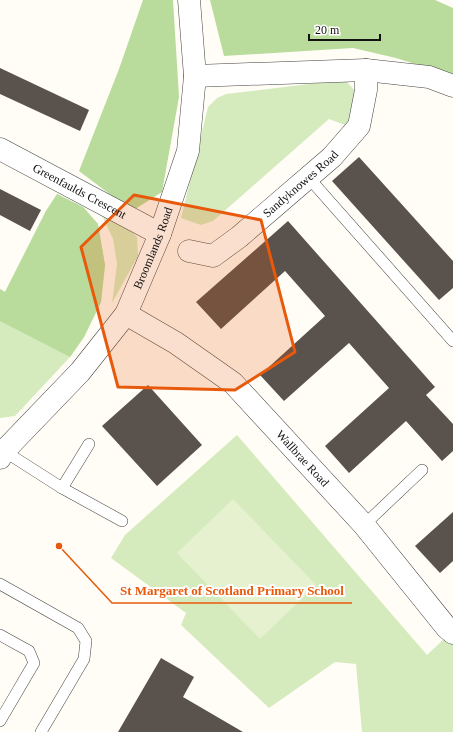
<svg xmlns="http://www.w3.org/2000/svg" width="453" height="732" viewBox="0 0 453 732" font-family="Georgia,serif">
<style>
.green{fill:#d5ebbd}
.forest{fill:#b9dc9c}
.pitch{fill:#e6f2cf}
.building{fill:#5a524d}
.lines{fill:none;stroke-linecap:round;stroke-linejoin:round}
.service-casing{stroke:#444;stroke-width:12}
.minor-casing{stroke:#444;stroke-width:23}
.service{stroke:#fff;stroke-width:11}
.minor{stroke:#fff;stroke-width:22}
.marked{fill:#e8590c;fill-opacity:0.2;stroke:#e8590c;stroke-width:3;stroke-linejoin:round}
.labels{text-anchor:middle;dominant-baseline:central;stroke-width:4;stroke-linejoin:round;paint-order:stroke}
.street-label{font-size:12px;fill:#111;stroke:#fff}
.leader{fill:none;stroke:#e8590c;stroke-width:1.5}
.callout-dot{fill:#e8590c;stroke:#fff;stroke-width:1.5}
.callout-label{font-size:13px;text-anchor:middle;font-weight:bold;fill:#e8590c;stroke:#fff;stroke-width:4;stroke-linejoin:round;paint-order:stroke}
</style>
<rect width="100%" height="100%" fill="#fffdf5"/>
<g class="green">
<polygon points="334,81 347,82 355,91 351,119 345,125 329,119 213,221 201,225 181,218 208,107 217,98 226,94"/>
<polygon points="57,194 83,207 98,224 105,265 101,302 84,337 70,357 15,416 0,418 0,289 5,292 46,211"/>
<polygon points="100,211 122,221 137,237 138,256 112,303 117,264 113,239"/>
<polygon points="237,435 427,655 446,637 453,644 453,732 362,732 356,664 335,662 269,708 181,625 186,613 111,558 125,535"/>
</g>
<g class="forest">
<polygon points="143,0 173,0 179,97 162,192 132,211 79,171 119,69"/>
<polygon points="210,0 435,0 453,8 453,76 396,58 353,48 224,56"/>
<polygon points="57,194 83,207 98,224 105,265 101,302 84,337 70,357 0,321 0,289 5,292 46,211"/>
</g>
<polygon class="pitch" points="233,499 316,585 260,639 177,553"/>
<g class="building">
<polygon points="0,68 89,110 80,131 0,94"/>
<polygon points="359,157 453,261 453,288 439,300 332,181"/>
<polygon points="0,189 41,210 30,231 0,215"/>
<polygon points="288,221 435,387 426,395 453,424 453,451 442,461 406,421 349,473 325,446 389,388 349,343 284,401 260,375 325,316 285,271 221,329 196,302"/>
<polygon points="148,385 202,445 157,486 102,426"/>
<polygon points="453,512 453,561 440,573 415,546"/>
<polygon points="161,658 194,677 183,697 243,732 118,732"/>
</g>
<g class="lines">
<defs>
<g id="service">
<polyline points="308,177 453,341"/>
<polyline points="4,451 62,488 122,521"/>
<polyline points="62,488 89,444"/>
<polyline points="364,525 422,470"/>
<polyline points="0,584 78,628 86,641 84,659 41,732"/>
<polyline points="0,635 29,651 34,663 0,721"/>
</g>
<g id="minor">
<polyline points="195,76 366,70 429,77 453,86"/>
<path id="s1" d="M0,149L160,234"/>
<path id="s2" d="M189,251L213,256L239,237L332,157L359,126L366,90V70"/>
<path id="s3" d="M126,314L176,343L233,383L364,525L447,628L453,633"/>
<path id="s4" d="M0,458L4,451L80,372L126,314L160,234L188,151L195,76L189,0"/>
</g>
</defs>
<use href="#service" class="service-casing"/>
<use href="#minor" class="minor-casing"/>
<use href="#service" class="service"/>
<use href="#minor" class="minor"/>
</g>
<path class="marked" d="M134,195L261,220L295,352L235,390L118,387L81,247Z"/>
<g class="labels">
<g class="street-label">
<text stroke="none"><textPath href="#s2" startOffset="138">Sandyknowes Road</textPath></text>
<text stroke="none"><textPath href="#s1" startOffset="90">Greenfaulds Crescent</textPath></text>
<text stroke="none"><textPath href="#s4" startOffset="263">Broomlands Road</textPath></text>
<text stroke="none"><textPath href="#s3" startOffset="230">Wallbrae Road</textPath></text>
</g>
</g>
<path class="leader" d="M59 546L112 603H352"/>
<circle class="callout-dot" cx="59" cy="546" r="4"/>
<g class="callout-label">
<text x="232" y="595">St Margaret of Scotland Primary School</text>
</g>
<path d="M309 34v6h71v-6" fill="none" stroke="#111111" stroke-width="2"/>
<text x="315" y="34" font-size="12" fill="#111111" stroke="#ffffff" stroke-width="3" paint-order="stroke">20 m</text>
</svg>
